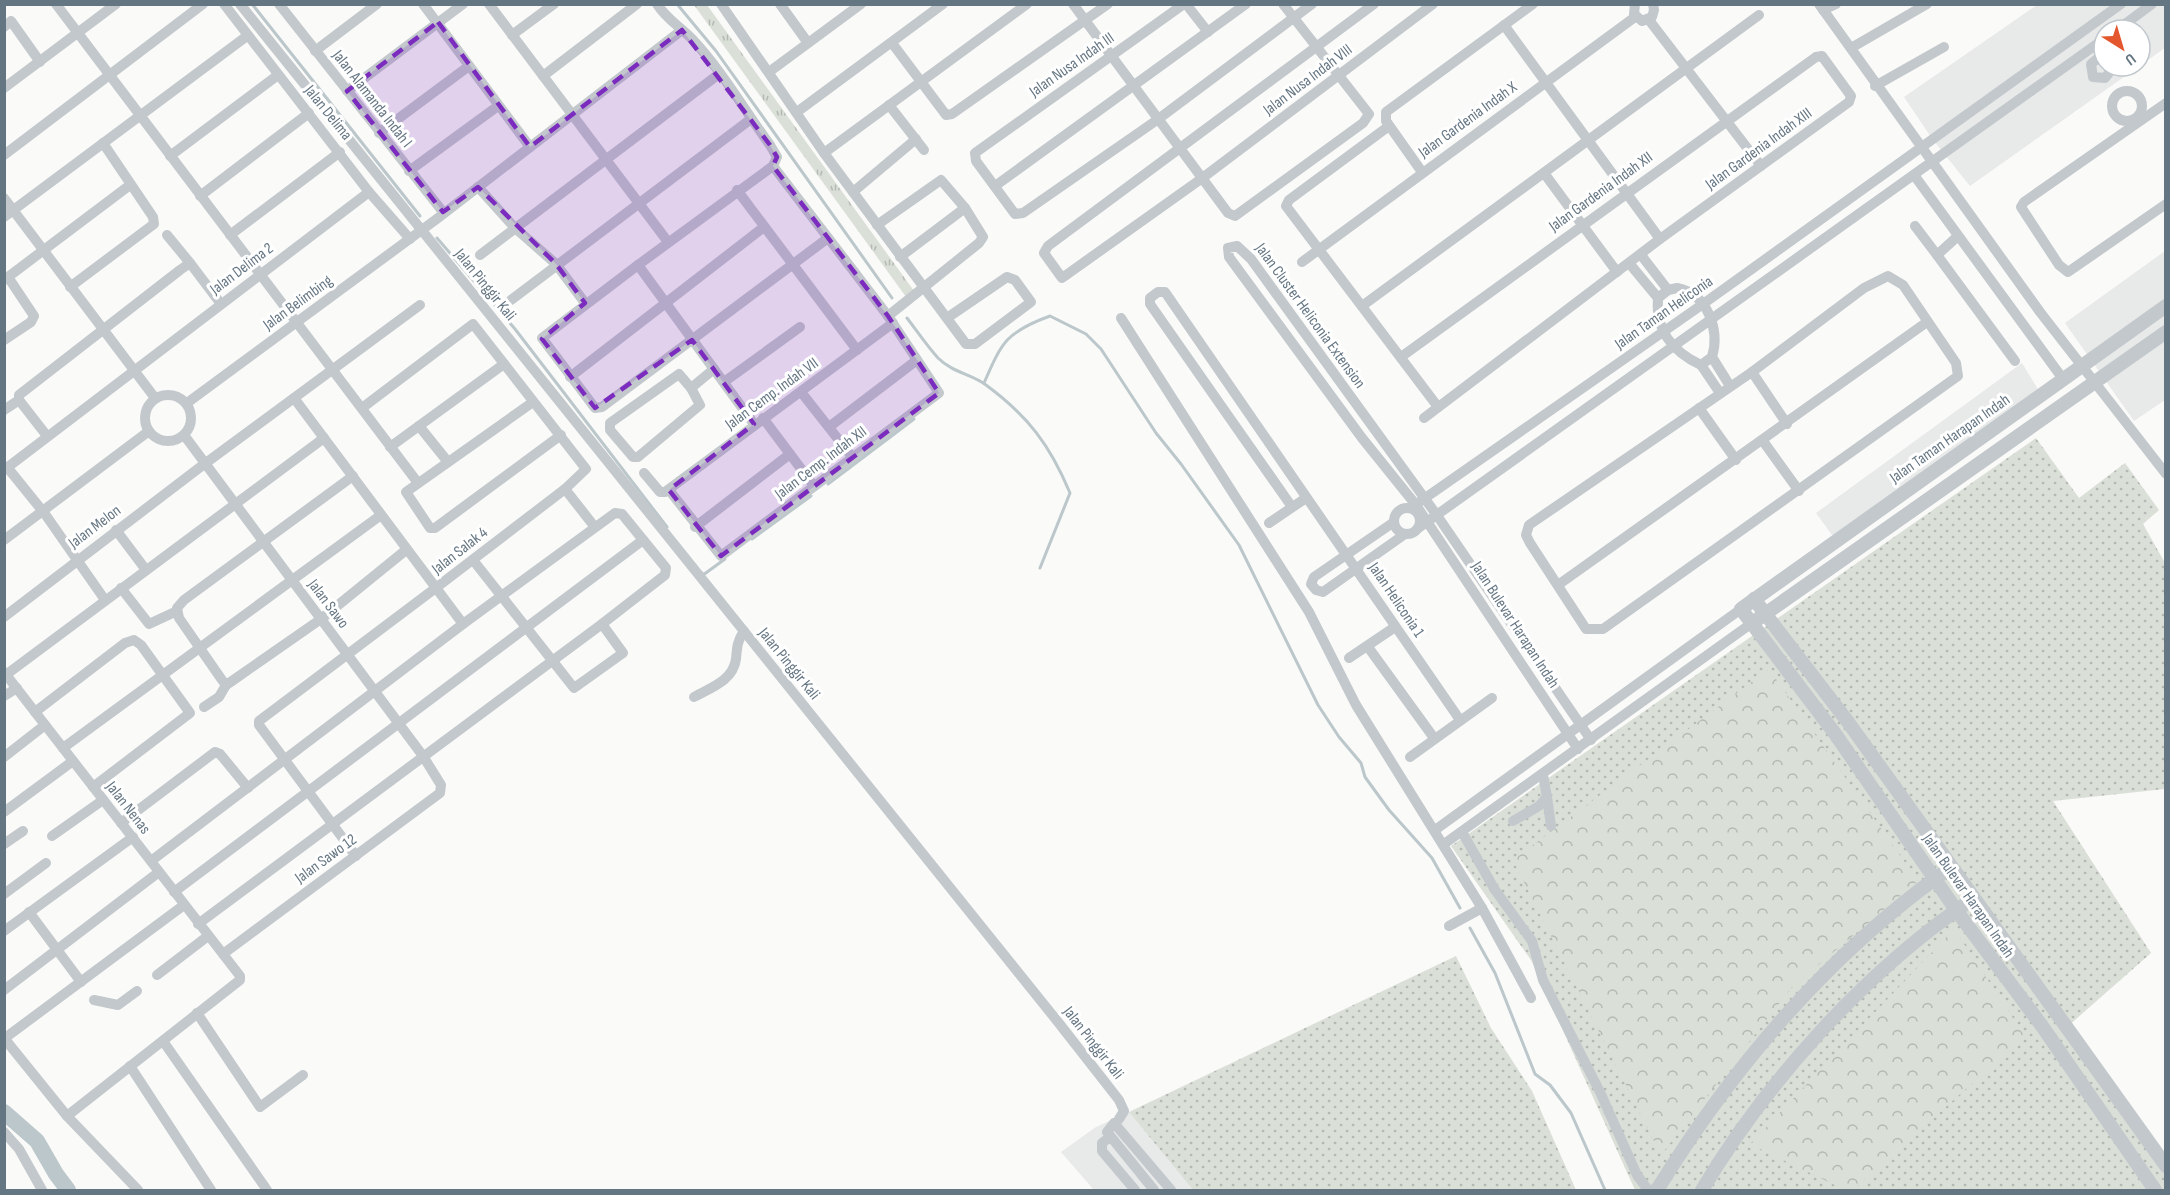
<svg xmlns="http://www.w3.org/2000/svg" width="2170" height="1195" viewBox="0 0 2170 1195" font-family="'Sofia Sans Condensed',sans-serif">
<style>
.built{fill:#e8e9e9;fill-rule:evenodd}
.grass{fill:url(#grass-dots)}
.forest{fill:url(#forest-crowns)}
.park{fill:url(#park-tufts)}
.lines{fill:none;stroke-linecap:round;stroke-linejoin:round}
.stream{stroke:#bbc7cb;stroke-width:3}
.river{stroke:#bbc7cb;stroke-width:16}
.minor{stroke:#c3c8cc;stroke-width:10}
.tertiary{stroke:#c3c8cc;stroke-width:14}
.marked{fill:#7b2cbf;fill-opacity:0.2;stroke:#7b2cbf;stroke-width:4.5;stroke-dasharray:12 8;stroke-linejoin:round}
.labels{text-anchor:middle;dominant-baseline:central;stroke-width:6;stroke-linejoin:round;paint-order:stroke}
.street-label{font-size:16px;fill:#657683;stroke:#fff}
</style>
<defs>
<pattern id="grass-dots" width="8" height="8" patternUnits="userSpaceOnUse" patternTransform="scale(1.5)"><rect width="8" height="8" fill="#dadfd7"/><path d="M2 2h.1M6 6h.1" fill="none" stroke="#b4b9b4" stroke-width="1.8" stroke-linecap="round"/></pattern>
<pattern id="forest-crowns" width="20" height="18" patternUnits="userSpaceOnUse" patternTransform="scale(1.5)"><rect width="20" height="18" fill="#dadfd7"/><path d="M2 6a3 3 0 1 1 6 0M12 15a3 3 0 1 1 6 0" fill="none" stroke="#b4b9b4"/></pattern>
<pattern id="park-tufts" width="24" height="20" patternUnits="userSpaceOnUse" patternTransform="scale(1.5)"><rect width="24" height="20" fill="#dadfd7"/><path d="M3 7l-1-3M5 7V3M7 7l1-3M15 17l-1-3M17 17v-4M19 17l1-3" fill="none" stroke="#b4b9b4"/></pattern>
</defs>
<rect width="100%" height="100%" fill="#fafaf8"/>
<g class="built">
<path d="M2037,5H2165V48L1970,186L1933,140L1904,97ZM2104,30H2140V66H2104Z"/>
<polygon points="2165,251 2165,400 2134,421 2065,323"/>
<polygon points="2022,363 2039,391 1839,534 1832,535 1816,513"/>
<polygon points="1129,1112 1193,1190 1094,1190 1061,1152 1096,1127"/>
</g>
<g class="grass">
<polygon points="2036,438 2079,498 2125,463 2159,510 2143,524 2165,563 2165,789 2053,801 2151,953 2067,1027 2165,1156 2165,1190 1635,1190 1531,960 1451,846"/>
<polygon points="1456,956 1491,1028 1532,1091 1576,1190 1193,1190 1129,1112"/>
</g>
<g class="forest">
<polygon points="1769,669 1918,881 1792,987 1661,1155 1513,860"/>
<polygon points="1954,929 2025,1036 1853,1190 1845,1190 1750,1144"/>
</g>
<polygon class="park" points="694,5 707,5 917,295 909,301"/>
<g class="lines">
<g class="stream">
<polyline points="252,4 420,216"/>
<polyline points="677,4 716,51 892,298"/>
<polyline points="437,238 515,329 667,527"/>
<path d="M907,318C917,331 927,346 938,358C953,373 972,374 986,385C1028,416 1050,445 1070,493L1040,568"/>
<path d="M984,383C1002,342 1006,332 1050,316L1086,334L1101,349L1156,433L1181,464L1239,545L1318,705L1339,737L1361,763L1365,777L1389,810L1432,858L1460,908"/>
<polyline points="828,484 914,419"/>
<polyline points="752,539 811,496"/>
<polyline points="702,573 703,575 725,559"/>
<polyline points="1470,928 1495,973 1535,1074 1550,1085 1571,1113 1605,1190"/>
</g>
<polyline class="river" points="4,1112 37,1141 56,1174 68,1190"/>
<g class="minor">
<polyline points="56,4 418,483"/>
<polyline points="224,4 369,192 410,239"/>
<polyline points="240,4 1058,1022 1119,1100 1124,1111 1119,1119"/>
<polyline points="279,4 443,212"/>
<polyline points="423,4 530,147"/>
<polyline points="489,4 668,242"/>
<path d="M657,4C667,20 681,27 693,40C722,71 745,111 770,145L777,157L773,166L888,316L939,393L721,556L669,490"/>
<polyline points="721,4 824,153 966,344 975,344 1031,302 1015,280 1007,277 947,318"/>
<polyline points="780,4 808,43"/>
<polyline points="1073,4 1228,213 1235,216 1363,123 1369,114 1283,4"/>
<polyline points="1184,4 975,153 976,161 1015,214 1023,213 1157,120 1312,4"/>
<polyline points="1186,4 1208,32"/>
<polyline points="1374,4 1048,246 1044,253 1062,278 1201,179 1433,4"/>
<polyline points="1635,4 1634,14 1642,21 1652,17 1654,10 1653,4"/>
<polyline points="1819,4 2040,312 2166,474"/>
<polyline points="1823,10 1836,4"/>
<polyline points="1649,20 1761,166"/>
<polyline points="1504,25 1660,239"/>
<polyline points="4,27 11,21 40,62"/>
<polyline points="2117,30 2152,4"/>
<polyline points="512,35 554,4"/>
<polyline points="892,43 946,115 952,114 1108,4"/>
<polyline points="1851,48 1927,4"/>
<polyline points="315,51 377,4"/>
<polyline points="2104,60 2097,59 2091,64 2093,77 2105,78 2109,73 2110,66"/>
<polyline points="769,72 861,4"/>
<polyline points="543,76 637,4"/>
<polyline points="1875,86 1944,47"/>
<polyline points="4,88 116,4"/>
<polyline points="347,91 463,4"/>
<circle cx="2127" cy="106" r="15"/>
<polyline points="2166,103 2024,202 2021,207 2059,265 2068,272 2166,204"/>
<polyline points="889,105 924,150"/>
<polyline points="797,112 943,4"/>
<polyline points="1389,126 1289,200 1286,206 1438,407"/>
<polyline points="379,133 469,66"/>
<polyline points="824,153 1027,4"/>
<polyline points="4,155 203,4"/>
<polyline points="170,156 278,75"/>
<polyline points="409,171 498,106"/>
<polyline points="1422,172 1386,121 1386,112 1533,4"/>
<polyline points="1544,173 1617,272"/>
<polyline points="1914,175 2063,379"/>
<polyline points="995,186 1246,4"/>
<polyline points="478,187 514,227 556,264 585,303"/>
<polyline points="737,190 857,350"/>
<polyline points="853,192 916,139"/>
<polyline points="200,196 309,113"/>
<polyline points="4,198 155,398"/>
<polyline points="4,217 247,36"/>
<polyline points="877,225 941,180 965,208 983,237 979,243 888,316"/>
<polyline points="1915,226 1937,255"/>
<polyline points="167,235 190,263"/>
<polyline points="230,235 340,152"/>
<polyline points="1958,236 1937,255 2015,361"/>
<polyline points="480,255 719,74"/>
<polyline points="1641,255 1668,290"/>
<polyline points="900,257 965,208"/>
<polyline points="1302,262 1635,17"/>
<polyline points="1629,263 1658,298"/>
<polyline points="638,265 542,338 595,408 602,407 828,238"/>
<polygon points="1888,276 1903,285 1956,363 1958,376 1603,629 1586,629 1530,543 1526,535 1529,525 1752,372 1864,288"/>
<polyline points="4,280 130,185"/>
<polyline points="70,287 154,224 153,217 103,143"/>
<path d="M1677,288C1708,294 1720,330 1712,357L1701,365C1673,352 1655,330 1658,298L1668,290Z"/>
<polyline points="511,300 751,119"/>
<polyline points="1362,306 1759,15"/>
<polyline points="1121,318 1309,612 1356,705 1482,908 1531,998"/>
<polyline points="4,340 31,322 34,316 8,277"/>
<polyline points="1401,357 1816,57 1822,56 1851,96 1849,102 1660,239 1424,418"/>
<polyline points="1712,357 1730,386"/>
<polyline points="1701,365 1720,393"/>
<polyline points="1752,372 1787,424"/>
<polygon points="679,374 691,388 700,405 638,457 633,457 610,430 610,423"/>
<polyline points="570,377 764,227"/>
<polyline points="724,382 800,327"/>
<polyline points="691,388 714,369"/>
<polyline points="801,392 853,458"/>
<circle cx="168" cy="418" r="23"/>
<polyline points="294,398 463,624"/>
<polyline points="533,402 406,492 430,528 435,528 561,435"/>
<polyline points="187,403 438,218 682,30"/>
<polyline points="1699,408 1736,460"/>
<polyline points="4,410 19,400"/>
<polyline points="763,418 814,486"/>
<polyline points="754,424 638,265 773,166"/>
<polyline points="419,426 448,462"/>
<polyline points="829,427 917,360"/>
<polyline points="47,436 19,400 19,395 180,270 190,263 221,304"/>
<polyline points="1763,441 1799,491"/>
<polyline points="390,447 504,364"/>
<polyline points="7,467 45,514 105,600"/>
<polyline points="4,470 369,192"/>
<polyline points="644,473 660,492 665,492 893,323"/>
<polyline points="353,476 184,600 177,608 179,618 222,680 226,685 232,681 321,619 406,550"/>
<polyline points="565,489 594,526"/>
<polyline points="1418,503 1703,304 2121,4"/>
<polyline points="1292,507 1150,304 1150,298 1158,292 1165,292 1460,720"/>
<circle cx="1407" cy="521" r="13"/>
<polyline points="1394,522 1314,577 1311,584 1316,590 1323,592 1405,534"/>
<polyline points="1269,523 1306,498"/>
<polyline points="695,527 790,454"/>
<polyline points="1417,529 2104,39"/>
<polyline points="116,530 146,570"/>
<polyline points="4,540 149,431"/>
<polyline points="473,560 574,688 623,653 602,624"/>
<polyline points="1558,585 1927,322"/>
<polyline points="121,588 149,624 177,611"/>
<polyline points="4,617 199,468 420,305"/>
<polyline points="1368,647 1434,738"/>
<polyline points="1349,658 1395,627"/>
<polyline points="4,672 223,954 440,793 441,785 423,756 184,435"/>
<polyline points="7,674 324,438"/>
<polyline points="4,696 17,688"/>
<path d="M694,697C710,688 733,681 736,659C737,648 737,641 744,631"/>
<polyline points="204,707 219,697 226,685"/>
<polyline points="35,712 125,643 134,640 141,645 190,713 93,787"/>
<polyline points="63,748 381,515"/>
<polyline points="1578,749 1416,505 1362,438 1229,257 1228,248 1237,246 1251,259 1436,514 1591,740"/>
<polyline points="4,757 45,725"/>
<polyline points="1410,757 1492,698"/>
<polyline points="1547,797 1551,826"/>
<polyline points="4,812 73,761"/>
<polyline points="1513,821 1539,806 1547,797 1543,775"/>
<polyline points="121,823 215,752 220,754 248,788"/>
<polyline points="1435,830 1741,609"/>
<polyline points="1462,832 1495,890 1532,941 1543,980 1600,1092 1637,1175 1648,1190"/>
<polyline points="52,836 103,800"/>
<polyline points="4,844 23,831"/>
<polyline points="1444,844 1752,623"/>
<polyline points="356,856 259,725 259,721 437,587 565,489 586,469 473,324 362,408"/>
<polyline points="151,861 463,624 615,513 622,514 666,568 665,575 602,624 198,924"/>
<polyline points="174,892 643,540"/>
<polyline points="4,894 46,863"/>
<polyline points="29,912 81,982"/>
<polyline points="1449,926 1482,908"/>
<polyline points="4,931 133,837"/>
<polyline points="157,975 208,936"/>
<polyline points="4,990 159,872"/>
<polyline points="94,1000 118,1005 137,991"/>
<polyline points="197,1013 260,1107 303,1075"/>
<polyline points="4,1038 67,1116 138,1190"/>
<polyline points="5,1038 184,905"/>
<polyline points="163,1041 267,1190"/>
<polyline points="130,1066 211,1190"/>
<polyline points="67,1116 240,980 240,976 223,954"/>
<polyline points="4,1132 19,1149 42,1190"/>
<polyline points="1110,1137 1102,1143 1102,1151 1135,1190"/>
<polyline points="1154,1190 1107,1132 1114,1123 1171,1190"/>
</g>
<g class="tertiary">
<polyline points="1754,599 1848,722 2166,1166"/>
<polyline points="1758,619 2166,332"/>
<path d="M1657,1190C1731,1070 1824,959 1940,875"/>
<path d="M1702,1190C1765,1084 1861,976 1964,905"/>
<polyline points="2155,1190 2042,1026 1956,910 1836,735 1741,609 2166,306"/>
</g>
</g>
<path class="marked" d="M438,22L530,147L682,30L770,145L777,157L773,166L888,316L939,393L721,556L669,490L754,424L692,340L595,408L542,339L585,303L556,264L478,187L443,212L347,91Z"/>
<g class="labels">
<g class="street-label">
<text transform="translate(1072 65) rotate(-35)">Jalan Nusa Indah III</text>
<text transform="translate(1308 80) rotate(-37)">Jalan Nusa Indah VIII</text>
<text transform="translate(372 99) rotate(52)">Jalan Alamanda Indah I</text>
<text transform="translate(328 113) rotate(51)">Jalan Delima</text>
<text transform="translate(1468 120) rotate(-36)">Jalan Gardenia Indah X</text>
<text transform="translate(1759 149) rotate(-36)">Jalan Gardenia Indah XIII</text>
<text transform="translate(1601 192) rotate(-36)">Jalan Gardenia Indah XII</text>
<text transform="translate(242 269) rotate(-37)">Jalan Delima 2</text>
<text transform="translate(485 285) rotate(51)">Jalan Pinggir Kali</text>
<text transform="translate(298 303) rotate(-36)">Jalan Belimbing</text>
<text transform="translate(1664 313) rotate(-35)">Jalan Taman Heliconia</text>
<text transform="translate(1310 316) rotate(54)">Jalan Cluster Heliconia Extension</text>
<text transform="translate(772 394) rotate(-36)">Jalan Cemp. Indah VII</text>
<text transform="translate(1950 439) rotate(-35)">Jalan Taman Harapan Indah</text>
<text transform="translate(821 463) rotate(-37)">Jalan Cemp. Indah XII</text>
<text transform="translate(95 527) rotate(-37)">Jalan Melon</text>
<text transform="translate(460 551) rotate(-38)">Jalan Salak 4</text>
<text transform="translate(1396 600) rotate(56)">Jalan Heliconia 1</text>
<text transform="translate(328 604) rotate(53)">Jalan Sawo</text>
<text transform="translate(1515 625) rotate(57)">Jalan Bulevar Harapan Indah</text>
<text transform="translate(789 664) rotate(51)">Jalan Pinggir Kali</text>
<text transform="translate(128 808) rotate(52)">Jalan Nenas</text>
<text transform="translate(326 859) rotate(-36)">Jalan Sawo 12</text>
<text transform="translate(1968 896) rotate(55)">Jalan Bulevar Harapan Indah</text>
<text transform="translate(1093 1043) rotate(52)">Jalan Pinggir Kali</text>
</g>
</g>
<rect width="2170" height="1195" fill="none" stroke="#657683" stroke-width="12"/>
<g transform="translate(2122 48) rotate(143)"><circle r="28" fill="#ffffff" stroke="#c1c8cd" stroke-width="1.5"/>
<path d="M0-4.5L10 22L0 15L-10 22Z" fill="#e4572e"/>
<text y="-9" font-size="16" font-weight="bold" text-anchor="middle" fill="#657683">U</text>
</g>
</svg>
